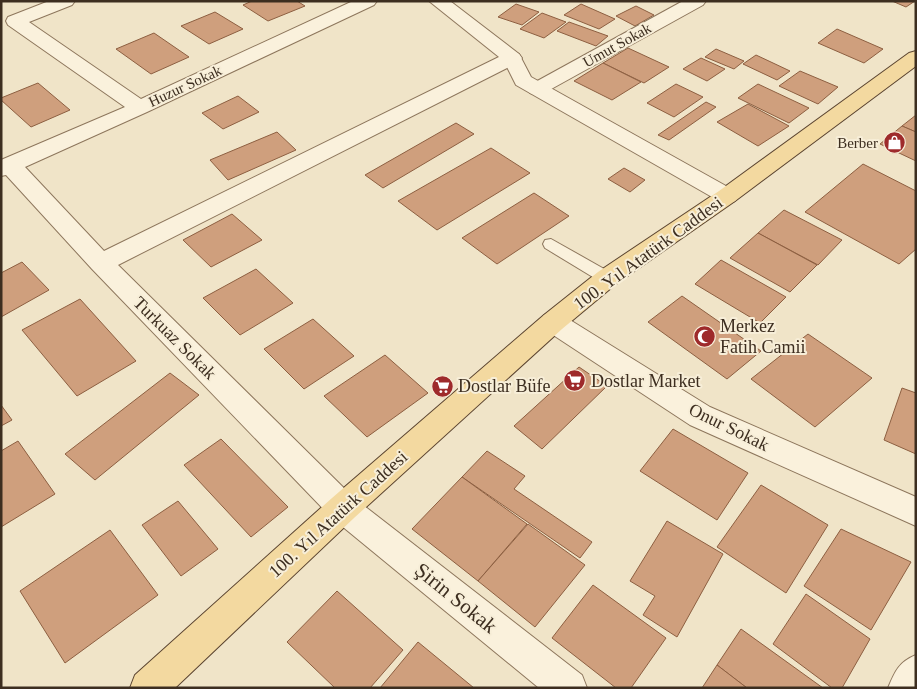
<svg xmlns="http://www.w3.org/2000/svg" width="917" height="689" viewBox="0 0 917 689" font-family="'Times New Roman',serif">
<style>
.building{fill:#cf9f7d;stroke:#8d5f41}
.lines{fill:none;stroke-linecap:round;stroke-linejoin:round}
.service-casing{stroke:#8d765c;stroke-width:2}
.minor-casing{stroke:#8d765c;stroke-width:2}
.tertiary-casing{stroke:#8d765c;stroke-width:2}
.primary-casing{stroke:#5b4430;stroke-width:2}
.service{fill:#faf1dc;fill-rule:evenodd}
.minor{fill:#faf1dc;fill-rule:evenodd}
.tertiary{fill:#faf1dc;fill-rule:evenodd}
.primary{fill:#f3d9a0;fill-rule:evenodd}
.labels{text-anchor:middle;dominant-baseline:central;stroke-width:4;stroke-linejoin:round;paint-order:stroke}
.far-street-label{font-size:15px;fill:#3d2e20;stroke:#f7eed8}
.far-poi-label{font-size:15px;fill:#3d2e20;stroke:#f7eed8;text-anchor:end}
.street-label{font-size:18px;fill:#3d2e20;stroke:#f7eed8}
.poi-label{font-size:18px;fill:#3d2e20;stroke:#f7eed8;text-anchor:start}
.near-street-label{font-size:21px;fill:#3d2e20;stroke:#f7eed8}
</style>
<rect width="100%" height="100%" fill="#f0e4c8"/>
<g class="building">
<polygon points="252,1 297,1 305,6 268,21 243,5"/>
<polygon points="892,1 915,1 906,7"/>
<polygon points="516,4 539,12 522,25 498,17"/>
<polygon points="581,4 615,19 599,29 564,15"/>
<polygon points="636,6 654,15 635,26 616,16"/>
<polygon points="215,12 243,29 209,44 181,26"/>
<polygon points="542,13 566,22 544,38 520,29"/>
<polygon points="569,22 608,36 596,46 557,31"/>
<polygon points="837,29 883,49 864,63 818,43"/>
<polygon points="154,33 189,57 151,74 116,49"/>
<polygon points="628,48 669,67 644,83 603,63"/>
<polygon points="716,49 744,61 734,69 705,57"/>
<polygon points="756,55 790,71 777,80 743,64"/>
<polygon points="701,58 725,69 707,81 683,69"/>
<polygon points="603,63 641,82 612,100 574,81"/>
<polygon points="800,71 838,87 818,104 779,86"/>
<polygon points="38,83 70,110 31,127 1,100 1,98"/>
<polygon points="676,84 703,97 674,117 647,103"/>
<polygon points="758,84 809,108 789,123 738,98"/>
<polygon points="238,96 259,112 223,129 202,113"/>
<polygon points="706,102 716,107 669,140 658,135"/>
<polygon points="748,104 789,126 758,146 717,122"/>
<polygon points="916,115 916,132 902,126"/>
<polygon points="456,123 474,134 383,188 365,175"/>
<polygon points="902,126 916,132 916,161 880,144"/>
<polygon points="277,132 296,150 228,180 210,160"/>
<polygon points="491,148 530,173 437,230 398,201"/>
<polygon points="863,164 916,191 916,249 899,264 805,212"/>
<polygon points="624,168 645,180 630,192 608,179"/>
<polygon points="534,193 569,216 497,264 462,238"/>
<polygon points="784,210 842,240 818,265 758,233"/>
<polygon points="232,214 262,240 211,267 183,240"/>
<polygon points="758,233 817,265 790,292 730,258"/>
<polygon points="721,260 786,297 760,323 695,284"/>
<polygon points="22,262 49,290 1,317 1,273"/>
<polygon points="256,269 293,303 240,335 203,298"/>
<polygon points="682,296 761,351 727,379 648,322"/>
<polygon points="80,299 136,361 77,396 22,330"/>
<polygon points="313,319 354,356 304,389 264,349"/>
<polygon points="808,334 872,378 815,427 751,379"/>
<polygon points="385,355 428,393 367,437 324,396"/>
<polygon points="579,367 607,386 542,449 514,426"/>
<polygon points="170,373 199,395 95,480 65,454"/>
<polygon points="902,388 916,393 916,454 884,440"/>
<polygon points="1,405 12,420 1,426"/>
<polygon points="673,429 748,473 717,520 640,471"/>
<polygon points="221,439 288,507 251,537 184,465"/>
<polygon points="18,441 55,494 1,527 1,451"/>
<polygon points="487,451 525,476 514,489 592,542 580,558 462,477"/>
<polygon points="462,477 527,524 478,581 412,529"/>
<polygon points="761,485 828,525 786,593 717,547"/>
<polygon points="178,501 218,549 181,576 142,525"/>
<polygon points="667,521 723,554 677,637 643,615 655,596 630,581"/>
<polygon points="528,524 585,565 535,627 478,581"/>
<polygon points="841,529 911,562 871,630 804,586"/>
<polygon points="110,530 158,595 65,663 20,591"/>
<polygon points="593,585 666,638 631,688 616,688 552,638"/>
<polygon points="337,591 403,650 370,688 335,688 287,642"/>
<polygon points="806,594 870,639 842,688 832,688 773,644"/>
<polygon points="741,629 823,688 747,688 717,665"/>
<polygon points="418,642 474,688 380,688"/>
<polygon points="717,665 747,688 702,688"/>
</g>
<g class="lines">
<defs>
<polygon id="service" points="551,239 613,274 615,278 613,282 607,284 601,282 545,248 543,244 545,240"/>
<g id="minor">
<polygon points="49,1 75,1 72,5 29,22 141,99 353,1 377,1 374,5 147,112 25,167 104,251 505,54 512,52 519,54 522,58 519,62 118,265 354,498 582,675 587,688 539,688 332,518 92,269 6,175 1,176 1,160 125,107 8,25 6,21 8,17"/>
<polygon points="683,1 706,1 703,5 544,93 537,95 530,93 527,89 530,85"/>
<polygon points="553,312 562,315 710,407 916,497 916,526 690,425 544,329 540,322 544,315"/>
<path d="M916,655V688H888C895,671 899,662 916,655Z"/>
</g>
<polygon id="tertiary" points="429,1 450,1 519,54 531,77 735,191 739,196 735,201 727,204 719,201 516,85 504,61"/>
<polygon id="primary" points="916,51 916,66 735,201 616,284 562,329 354,518 175,688 130,688 135,675 332,498 544,315 598,272 719,191 909,53"/>
</defs>
<use href="#service" class="service-casing"/>
<use href="#minor" class="minor-casing"/>
<use href="#tertiary" class="tertiary-casing"/>
<use href="#primary" class="primary-casing"/>
<use href="#service" class="service"/>
<use href="#minor" class="minor"/>
<use href="#tertiary" class="tertiary"/>
<use href="#primary" class="primary"/>
</g>
<defs>
<symbol id="shop-disc" viewBox="-11 -11 22 22"><circle r="9.5" fill="#9e2a2b" stroke="#f7eed8"/><path d="M-5-2.5h2.3a2.7 3.5 0 0 1 5.4 0H5L5.5 6h-11ZM-1.5-2.5h3a1.5 2.3 0 0 0-3 0Z" fill="#fff"/></symbol>
<symbol id="mosque-disc" viewBox="-11 -11 22 22"><circle r="9.5" fill="#9e2a2b" stroke="#f7eed8"/><path d="M3.5-4.9A6 6 0 1 0 3.5 4.9A5 5 0 1 1 3.5-4.9Z" fill="#fff"/></symbol>
<symbol id="supermarket-disc" viewBox="-11 -11 22 22"><circle r="9.5" fill="#9e2a2b" stroke="#f7eed8"/><path d="M-6-5.5h2.5l.6 2H6L4.5 2H-2.5L-4.4-4H-6ZM-1.5 3.2a1.3 1.3 0 1 0 .1 0ZM3 3.2a1.3 1.3 0 1 0 .1 0Z" fill="#fff"/></symbol>
</defs>
<g fill-rule="evenodd">
<use href="#shop-disc" x="882" y="130" width="25" height="25"/>
<use href="#mosque-disc" x="692" y="324" width="25" height="25"/>
<use href="#supermarket-disc" x="562" y="368" width="25" height="25"/>
<use href="#supermarket-disc" x="430" y="374" width="25" height="25"/>
</g>
<g class="labels">
<g class="far-street-label">
<text transform="translate(617 45) rotate(-29)">Umut Sokak</text>
<text transform="translate(185 86) rotate(-25)">Huzur Sokak</text>
</g>
<g class="far-poi-label">
<text x="878" y="143">Berber</text>
</g>
<g class="street-label">
<text transform="translate(648 253) rotate(-36)">100. Yıl Atatürk Caddesi</text>
<text transform="translate(175 338) rotate(45)">Turkuaz Sokak</text>
<text transform="translate(729 427) rotate(26)">Onur Sokak</text>
<text transform="translate(338 514) rotate(-42)">100. Yıl Atatürk Caddesi</text>
</g>
<g class="poi-label">
<text x="720" y="326">Merkez<tspan x="720" dy="21">Fatih Camii</tspan></text>
<text x="591" y="381">Dostlar Market</text>
<text x="458" y="386">Dostlar Büfe</text>
</g>
<g class="near-street-label">
<text transform="translate(456 598) rotate(39)">Şirin Sokak</text>
</g>
</g>
<rect width="917" height="689" fill="none" stroke="#3d2e20" stroke-width="5"/>
</svg>
